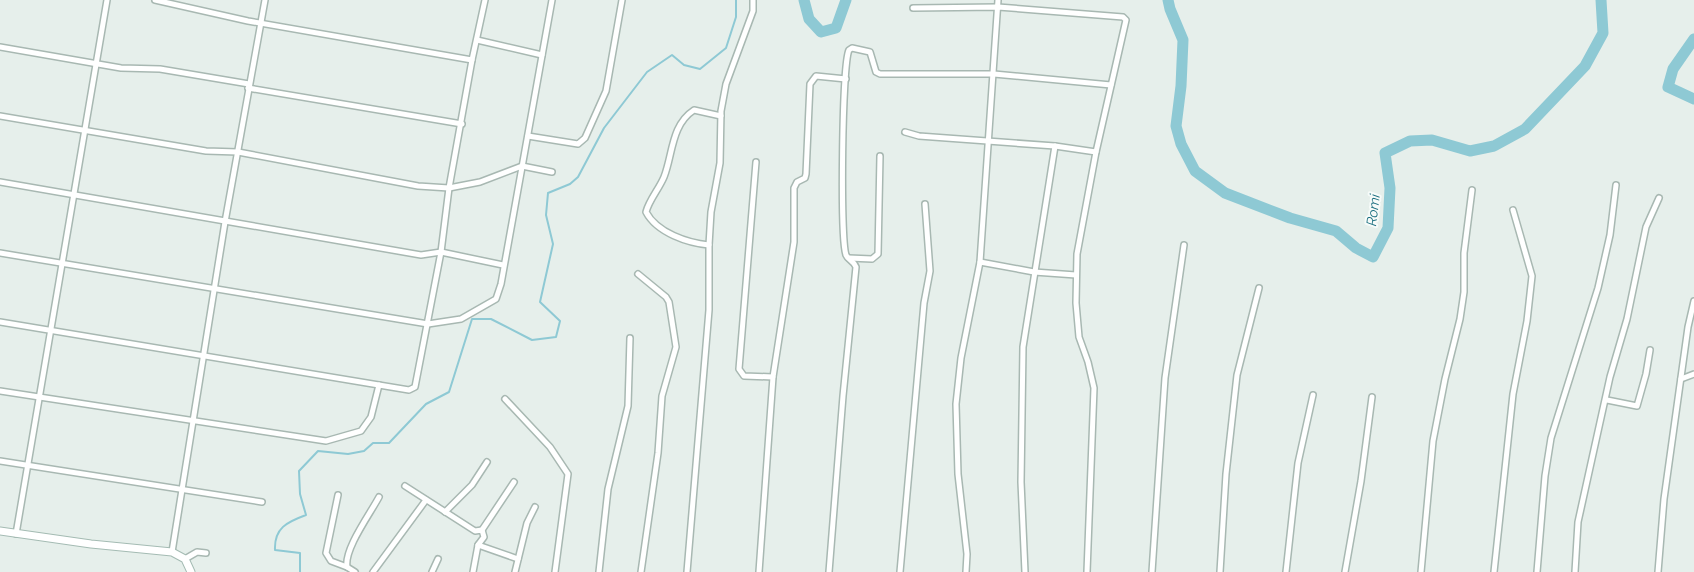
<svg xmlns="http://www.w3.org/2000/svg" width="1694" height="572" viewBox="0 0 1694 572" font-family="Raleway,sans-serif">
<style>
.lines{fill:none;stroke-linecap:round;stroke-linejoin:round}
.stream{stroke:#8ec9d4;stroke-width:2}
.river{stroke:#8ec9d4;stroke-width:11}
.street-casing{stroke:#a8b8b2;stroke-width:8}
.secondary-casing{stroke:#a4bbb3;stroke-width:9}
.street{stroke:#fff;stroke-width:5}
.secondary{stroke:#fff;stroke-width:7}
.labels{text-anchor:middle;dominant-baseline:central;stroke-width:4;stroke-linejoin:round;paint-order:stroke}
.water-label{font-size:14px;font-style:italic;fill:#1c6f80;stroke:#f7fbf9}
</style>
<rect width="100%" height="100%" fill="#e6efeb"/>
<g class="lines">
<path class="stream" d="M300,572V553L275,550C274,528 287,522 306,515L300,494L299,471L318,451L348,454L364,451L373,443H389L426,404L449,392L472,319H491L532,340L556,337L560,321L540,302L553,244L546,215L548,193L570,184L578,177L604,128L647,72L672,55L684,65L700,69L726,48L736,17V0"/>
<g class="river">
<polyline points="804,0 809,19 821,32 836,28 846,0"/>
<polyline points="1168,0 1170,9 1183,40 1181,86 1176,126 1181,144 1195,171 1225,193 1290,218 1336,231 1356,248 1373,257 1388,228 1390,188 1385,153 1410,141 1432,140 1470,151 1494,146 1525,129 1585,66 1603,33 1601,0"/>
<polyline points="1694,39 1673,69 1668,87 1694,99"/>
</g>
<defs>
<g id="street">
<polyline points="155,0 248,21 472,60"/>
<polyline points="913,8 998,7 1123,17 1126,20 1096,152 1077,254 1076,303 1079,337 1088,362 1094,388 1087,572"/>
<polyline points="477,40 542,55"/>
<polyline points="0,47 121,68 160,69 249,84"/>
<polyline points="248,88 462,124"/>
<polyline points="0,116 206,151 238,152 418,186 449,188 480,182 522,166 552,172"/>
<polyline points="905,132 919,136 1055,146 1096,152"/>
<polyline points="528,136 578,144 585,138 606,91 622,0"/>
<polyline points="756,162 739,369 744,376 773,377"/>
<polyline points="0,182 421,255 441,252 503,265"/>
<path d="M709,245C688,243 657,233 646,212C649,200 659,189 664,177C673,154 671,125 694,110L721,116"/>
<polyline points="0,253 428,324 461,319 496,299 501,284 552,0"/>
<polyline points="849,258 872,259 878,254 880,156"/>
<polyline points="980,262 1034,272 1076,275"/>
<polyline points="638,274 666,297 669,302 676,347 662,396 658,453 641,572"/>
<polyline points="0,322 409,390 415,387 441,252 449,188 472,60 485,0"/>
<polyline points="1681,379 1694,374"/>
<polyline points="0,391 326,441 361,431 371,417 379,385"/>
<polyline points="505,399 550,447 568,474 555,572"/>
<polyline points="1607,400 1637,406 1646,374 1650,350"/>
<polyline points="0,461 262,502"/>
<polyline points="405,486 475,531 482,530 484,537 478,545 473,572"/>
<polyline points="338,495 326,553 331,561 347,567"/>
<polyline points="445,512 472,485 487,462"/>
<polyline points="482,530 514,482"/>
<polyline points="16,534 107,0"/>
<polyline points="478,545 518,559"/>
<polyline points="172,552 225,222 265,0"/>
<polyline points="185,559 197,552 206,553"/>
<path d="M355,572L347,567C344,549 370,514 379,497"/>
<polyline points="373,572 426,500"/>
<polyline points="432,572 438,559"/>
<polyline points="515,572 527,523 535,507"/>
<polyline points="599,572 608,489 628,406 630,338"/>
<polyline points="687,572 709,310 709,245 711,212 720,163 721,111 726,84 753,11 753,0"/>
<polyline points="759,572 773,377 794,242 794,188 797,182 805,178 806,174 810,84 816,76 846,79"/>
<path d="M829,572L843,396L856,267C854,261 848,260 846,255C840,238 842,65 849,50L852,48L870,52L876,72L880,74H994L1111,85"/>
<polyline points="900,572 924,303 930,271 925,204"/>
<polyline points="966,572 967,554 958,474 956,404 961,358 980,262 998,0"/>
<polyline points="1025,572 1021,482 1023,347 1055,146"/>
<polyline points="1152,572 1165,378 1184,245"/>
<polyline points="1220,572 1226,474 1237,375 1259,288"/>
<polyline points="1286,572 1298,463 1313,395"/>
<polyline points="1345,572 1361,481 1372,397"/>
<polyline points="1421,572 1433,441 1445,379 1460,319 1464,292 1464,253 1472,190"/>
<polyline points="1494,572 1513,394 1527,321 1532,276 1513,210"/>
<polyline points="1537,572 1545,476 1551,438 1598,288 1610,235 1616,185"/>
<polyline points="1575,572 1578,522 1610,377 1627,319 1646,227 1659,198"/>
<polyline points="1658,572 1664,499 1688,327 1694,301"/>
</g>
<polyline id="secondary" points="0,531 91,544 172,552 185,559 191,572"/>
</defs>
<use href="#street" class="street-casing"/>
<use href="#secondary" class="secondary-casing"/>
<use href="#street" class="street"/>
<use href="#secondary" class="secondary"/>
</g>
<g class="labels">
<g class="water-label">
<text transform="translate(1373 210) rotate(-83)">Romi</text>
</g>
</g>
</svg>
